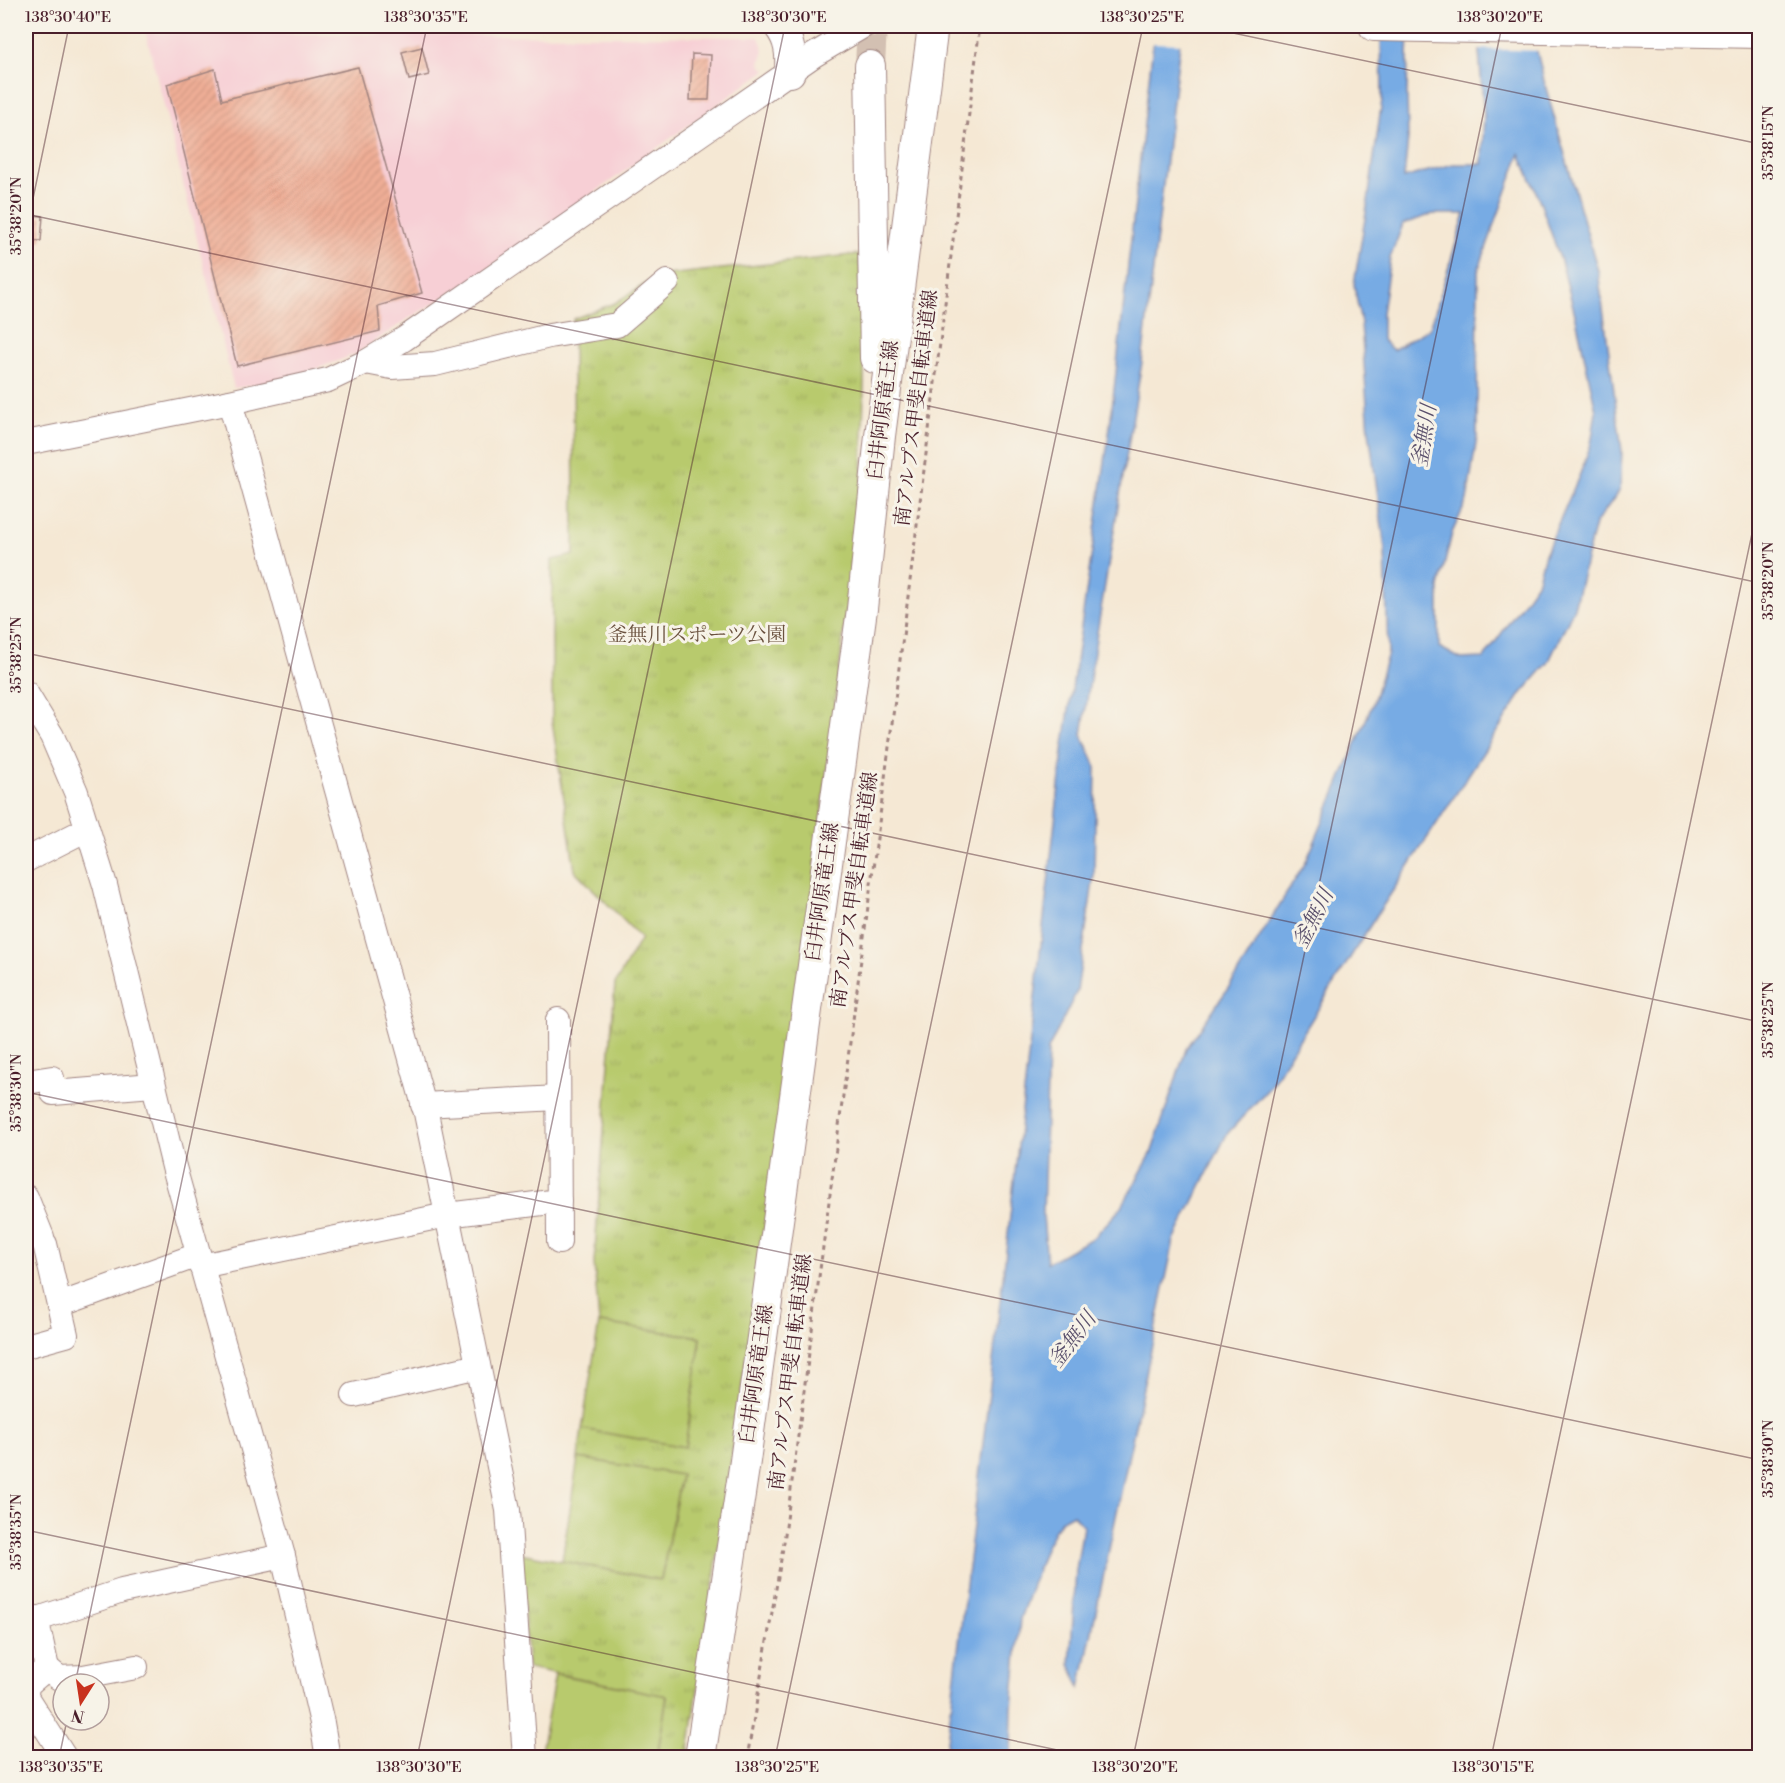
<svg xmlns="http://www.w3.org/2000/svg" width="1785" height="1783" viewBox="0 0 1785 1783" font-family="'Libre Bodoni','Noto Serif JP',serif">
<style>
.built{fill:#f7cfd5}
.park{fill:url(#park-tufts);stroke:#81744c;stroke-width:1.5}
.pitch{fill:#b8ca6d;stroke:#81744c;stroke-width:1.5}
.water{fill:#77abe4;stroke:#606588;stroke-width:1.5;fill-rule:evenodd}
.pier{fill:#f5e8d4}
.building{fill:url(#building-hatch)}
.lines{fill:none;stroke-linecap:round;stroke-linejoin:round}
.major-tunnel{stroke:#d3c0b2;stroke-width:30;stroke-dasharray:30 15;stroke-linecap:butt}
.minor-casing{stroke:#a08480;stroke-width:26}
.major-casing{stroke:#a08480;stroke-width:32}
.path{stroke:#a08480;stroke-width:3;stroke-dasharray:4.5 4.5;stroke-linecap:butt}
.minor{stroke:#fff;stroke-width:24}
.major{stroke:#fff;stroke-width:30}
.ticks{fill:none;stroke:#4a1f2b;stroke-width:1.5;stroke-opacity:0.45}
.labels{text-anchor:middle;dominant-baseline:central;stroke-width:6;stroke-linejoin:round;paint-order:stroke}
.street-label{font-size:20px;fill:#4a1f2b;stroke:#f7f3e8}
.park-label{font-size:20px;fill:#6b523f;stroke:#f7f3e8}
.water-label{font-size:21px;font-style:italic;fill:#5a506c;stroke:#f7f3e8}
.neatline{fill:none;stroke:#4a1f2b;stroke-width:2}
.ticks-label{font-size:15px;text-anchor:middle;fill:#4a1f2b}
</style>
<defs>
<pattern id="park-tufts" width="24" height="20" patternUnits="userSpaceOnUse" patternTransform="scale(1.5)"><rect width="24" height="20" fill="#b8ca6d"/><path d="M3 7l-1-3M5 7V3M7 7l1-3M15 17l-1-3M17 17v-4M19 17l1-3" fill="none" stroke="#a0ad5f"/></pattern>
<pattern id="building-hatch" width="6" height="6" patternUnits="userSpaceOnUse" patternTransform="scale(1.5)"><rect width="6" height="6" fill="#efae96"/><path d="M-1 1l2-2M0 6l6-6M5 7l2-2" fill="none" stroke="#ce9581"/></pattern>
</defs>
<rect width="100%" height="100%" fill="#f7f3e8"/>
<filter id="ink" filterUnits="userSpaceOnUse"><feTurbulence type="fractalNoise" baseFrequency=".0167" numOctaves="2"/><feDisplacementMap in="SourceGraphic" scale="12" xChannelSelector="R" yChannelSelector="G"/><feConvolveMatrix kernelMatrix="1 2 1 2 8 2 1 2 1" color-interpolation-filters="sRGB"/></filter>
<filter id="wash" filterUnits="userSpaceOnUse"><feTurbulence type="fractalNoise" baseFrequency=".008" numOctaves="4" result="noise"/><feDisplacementMap in="SourceGraphic" scale="24" xChannelSelector="R" yChannelSelector="G"/><feGaussianBlur stdDeviation="1.35" result="paint"/><feColorMatrix in="noise" values="0 0 0 0 0 0 0 0 0 0 0 0 0 0 0 0 0 1.4 0 .05"/><feComposite in="paint" operator="in"/></filter>
<g filter="url(#wash)">
<rect width="100%" height="100%" fill="#f5e8d4"/>
<polygon class="built" points="146,33 759,37 764,50 760,64 766,70 468,283 408,319 356,354 316,369 270,383 234,388"/>
<polygon class="park" points="859,254 865,333 862,480 804,962 688,1757 657,1757 667,1696 528,1668 520,1553 661,1580 681,1475 578,1458 582,1429 685,1447 701,1337 599,1323 594,1263 615,984 641,938 575,871 552,721 552,560 574,555 573,319 615,303 658,276"/>
<g class="pitch">
<polygon points="599,1323 701,1337 685,1447 582,1429"/>
<polygon points="578,1458 681,1475 661,1580 562,1561"/>
<polygon points="555,1674 667,1696 657,1757 540,1757"/>
</g>
<path class="water" d="M1155,26H1182L1142,362L1095,645L1082,735L1096,767L1094,875L1077,991L1048,1050L1043,1215L1047,1263L1094,1237L1121,1208L1151,1154L1186,1049L1229,987L1306,862L1373,703L1388,653L1385,549L1369,431L1361,324L1354,284L1368,201L1382,100L1381,26H1409L1407,92L1408,138L1404,178L1453,164H1482L1484,116L1477,26H1531L1544,81L1598,271L1622,451L1620,490L1595,524L1574,608L1548,663L1522,693L1373,921L1269,1088L1227,1134L1174,1240L1080,1688L1070,1664L1076,1570L1083,1526L1073,1514L1060,1521L1045,1548L1020,1619L1012,1708L1011,1757L945,1758L1002,1286L1063,751L1109,434ZM1520,154L1539,199L1561,261L1577,322L1596,411L1591,444L1580,474L1545,554L1537,583L1484,658L1461,659L1439,647V587L1452,533L1467,500L1477,437L1478,271ZM1433,214H1465L1430,328L1393,350L1382,340V313L1390,258L1403,224Z"/>
<g class="pier">
<polygon points="1152,26 1185,26 1183,44 1150,43"/>
<polygon points="1474,26 1534,26 1540,51 1476,49"/>
</g>
<g id="blocks">
<g class="building">
<polygon points="422,47 429,75 409,80 402,52"/>
<polygon points="692,54 711,55 709,100 690,100"/>
<polygon points="358,67 422,293 378,306 380,331 237,366 167,84 215,69 222,100"/>
<polygon points="26,215 43,216 41,241 26,240"/>
</g>
</g>
</g>
<g filter="url(#ink)">
<use href="#blocks" fill-opacity="0" stroke="#a08480" stroke-width="1.5"/>
<g class="lines">
<polyline class="major-tunnel" points="870,66 872,26"/>
<defs>
<g id="minor">
<polyline points="366,362 392,367 435,364 549,336 617,325 667,282"/>
<polyline points="230,402 426,1113 508,1510 525,1758"/>
<polyline points="26,443 230,402 328,380 366,362 404,339 814,55 863,26"/>
<polyline points="26,693 52,736 76,792 105,885 174,1167 283,1556 322,1723 328,1758"/>
<polyline points="26,860 87,829"/>
<polyline points="558,1020 559,1242"/>
<polyline points="26,1082 52,1078 53,1093 153,1085"/>
<polyline points="423,1105 558,1098"/>
<polyline points="26,1197 42,1237"/>
<polyline points="26,1223 45,1244 66,1335 26,1346"/>
<polyline points="201,1266 447,1215 559,1201"/>
<polyline points="59,1305 198,1255"/>
<polyline points="354,1395 478,1366"/>
<polyline points="26,1623 122,1591 283,1556"/>
<polyline points="47,1668 59,1678 83,1677 136,1667"/>
<polyline points="26,1694 27,1685 47,1668 36,1618"/>
<polyline points="26,1697 65,1758"/>
</g>
<g id="major">
<path d="M779,26C790,40 791,54 790,72"/>
<polyline points="1374,26 1760,33"/>
<polyline points="870,66 875,358"/>
<polyline points="700,1758 745,1461 862,609 880,436 933,26"/>
</g>
</defs>
<use href="#minor" class="minor-casing"/>
<use href="#major" class="major-casing"/>
<polyline class="path" points="747,1758 784,1542 888,755 980,26"/>
<use href="#minor" class="minor"/>
<use href="#major" class="major"/>
</g>
</g>
<path class="ticks" d="M1200,26L1760,144M26,214L1760,583M26,232L69,26M26,653L1760,1022M26,1092L1760,1460M26,1530L1095,1758M75,1684L427,26M59,1758L67,1720M417,1758L785,26M775,1758L1143,26M1133,1758L1502,26M1491,1758L1760,496"/>
<g class="labels">
<g class="street-label">
<text transform="translate(917 408) rotate(-83)">南アルプス甲斐自転車道線</text>
<text transform="translate(884 410) rotate(-83)">臼井阿原竜王線</text>
<text transform="translate(855 890) rotate(-82)">南アルプス甲斐自転車道線</text>
<text transform="translate(823 892) rotate(-82)">臼井阿原竜王線</text>
<text transform="translate(791 1372) rotate(-83)">南アルプス甲斐自転車道線</text>
<text transform="translate(757 1374) rotate(-82)">臼井阿原竜王線</text>
</g>
<g class="park-label">
<text x="697" y="635">釜無川スポーツ公園</text>
</g>
<g class="water-label">
<text transform="translate(1425 436) rotate(-81)">釜無川</text>
<text transform="translate(1314 919) rotate(-63)">釜無川</text>
<text transform="translate(1073 1340) rotate(-53)">釜無川</text>
</g>
</g>
<rect width="1785" height="1783" fill="none" stroke="#f7f3e8" stroke-width="66"/>
<g transform="translate(81 1702) rotate(192)"><circle r="28" fill="#f7f3e8" stroke="#b29e9c" stroke-width="1.5"/>
<path d="M0-4.5L10 22L0 15L-10 22Z" fill="#c8321e"/>
<text y="-9" font-size="16" font-weight="bold" text-anchor="middle" fill="#4a1f2b">N</text>
</g>
<rect x="33" y="33" width="1719" height="1717" class="neatline"/>
<g class="ticks-label">
<text x="68" y="22">138°30'40"E</text>
<text x="426" y="22">138°30'35"E</text>
<text x="784" y="22">138°30'30"E</text>
<text x="1142" y="22">138°30'25"E</text>
<text x="1500" y="22">138°30'20"E</text>
<text transform="translate(1768 143) rotate(-90)" y="5">35°38'15"N</text>
<text transform="translate(16 216) rotate(-90)" y="5">35°38'20"N</text>
<text transform="translate(1768 581) rotate(-90)" y="5">35°38'20"N</text>
<text transform="translate(16 655) rotate(-90)" y="5">35°38'25"N</text>
<text transform="translate(1768 1020) rotate(-90)" y="5">35°38'25"N</text>
<text transform="translate(16 1093) rotate(-90)" y="5">35°38'30"N</text>
<text transform="translate(1768 1459) rotate(-90)" y="5">35°38'30"N</text>
<text transform="translate(16 1532) rotate(-90)" y="5">35°38'35"N</text>
<text x="61" y="1772">138°30'35"E</text>
<text x="419" y="1772">138°30'30"E</text>
<text x="777" y="1772">138°30'25"E</text>
<text x="1135" y="1772">138°30'20"E</text>
<text x="1493" y="1772">138°30'15"E</text>
</g>
</svg>
